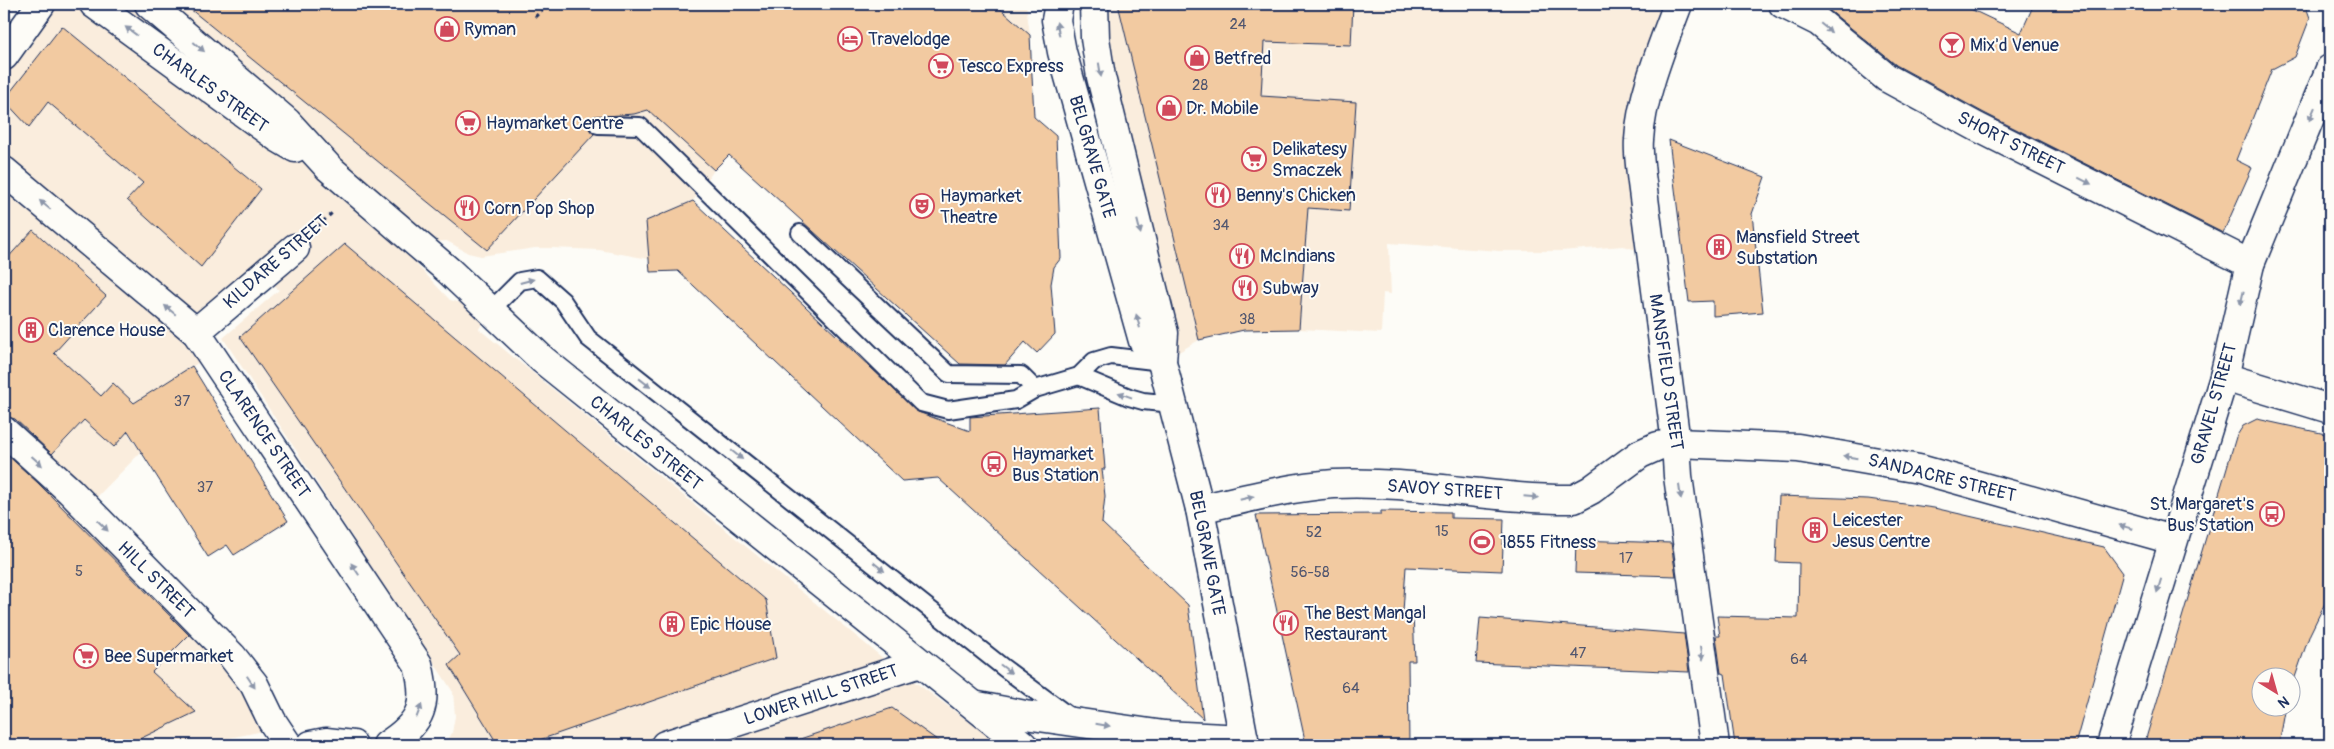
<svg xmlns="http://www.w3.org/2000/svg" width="2334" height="749" viewBox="0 0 2334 749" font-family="Pangolin,sans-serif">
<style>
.built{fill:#faeddd}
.building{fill:#f2caa1;stroke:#1b2f5e}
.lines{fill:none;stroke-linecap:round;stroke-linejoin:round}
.lane-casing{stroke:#1b2f5e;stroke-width:20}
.street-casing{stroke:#1b2f5e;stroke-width:31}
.path{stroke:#1b2f5e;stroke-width:3;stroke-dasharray:4 4;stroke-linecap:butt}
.lane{stroke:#fdfcf7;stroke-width:16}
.street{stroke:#fdfcf7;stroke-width:28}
.oneway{fill:#8c96aa}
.labels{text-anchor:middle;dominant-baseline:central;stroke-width:4;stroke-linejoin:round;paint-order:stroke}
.number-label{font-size:15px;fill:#51566f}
.poi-label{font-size:18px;fill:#1b2f5e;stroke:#fdfcf7;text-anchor:start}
.street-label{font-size:18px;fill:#1b2f5e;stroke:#fdfcf7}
</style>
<rect width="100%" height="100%" fill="#fdfcf7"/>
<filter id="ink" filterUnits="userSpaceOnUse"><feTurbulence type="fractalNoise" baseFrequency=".02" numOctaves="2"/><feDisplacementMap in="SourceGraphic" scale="10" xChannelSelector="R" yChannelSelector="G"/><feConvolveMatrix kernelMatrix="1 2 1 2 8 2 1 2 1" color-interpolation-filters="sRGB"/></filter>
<g filter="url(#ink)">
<g class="built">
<polygon points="41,4 1026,4 1030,35 1034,117 1056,136 1061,258 1054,267 1051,284 1055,334 1037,353 1024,343 1004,366 964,367 729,155 714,170 693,201 646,221 649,259 599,250 552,248 535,248 481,256 468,253 447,241 416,243 417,265 450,300 490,311 479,329 889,663 1001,745 445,745 452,733 455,716 453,692 223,338 279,290 262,276 196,332 211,355 146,395 154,407 145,413 127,432 141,452 94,500 232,656 263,731 196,745 83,745 4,669 4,56"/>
<polygon points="1081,4 1678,4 1648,91 1650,254 1623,246 1561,251 1500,251 1389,243 1391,294 1383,293 1381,333 1299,329 1244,330 1199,340 1162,362"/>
</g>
<g class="building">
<polygon points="184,4 995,4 1030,35 1034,117 1056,136 1061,258 1054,267 1051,284 1055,334 1037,353 1025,342 1005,365 960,364 729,155 714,170 648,110 634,114 593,117 588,125 590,130 594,134 487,250"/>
<polygon points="1118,4 1353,4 1351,45 1264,42 1261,96 1356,102 1349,211 1308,208 1299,329 1244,330 1199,340"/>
<polygon points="1817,4 1960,4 2021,33 2034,4 2305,4 2310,18 2295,57 2272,69 2236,160 2252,168 2223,233 1984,113 1896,65 1829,10"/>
<polygon points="62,26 261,189 201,267 127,200 143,183 48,102 29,127 4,100"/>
<polygon points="1669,140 1765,177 1752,214 1763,312 1713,316 1713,301 1689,302"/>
<polygon points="693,201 918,412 970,431 970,417 1100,408 1105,469 1102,469 1105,496 1102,523 1188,605 1203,719 938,478 902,481 678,271 650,272 646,221"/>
<polygon points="33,230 106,296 54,353 101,396 113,383 134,403 192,366 288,521 234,555 227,545 208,557 128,431 114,447 84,420 52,454 15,419 4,416 4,262"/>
<polygon points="345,244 766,600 776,658 525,745 498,745 449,665 460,655 240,337"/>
<polygon points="2257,419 2330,435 2330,593 2310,634 2292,686 2292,676 2262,676 2262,706 2286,706 2279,745 2144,745 2236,437 2243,426"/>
<polygon points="4,452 38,483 189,635 152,672 196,712 127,745 4,745"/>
<polygon points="1779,496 1868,499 1934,508 2104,547 2123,573 2075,745 1735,745 1725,674 1721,673 1716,636 1720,636 1717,616 1798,618 1799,563 1776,562"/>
<polygon points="1381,511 1451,512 1451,518 1504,519 1502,571 1406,567 1403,612 1413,613 1415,661 1408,661 1409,745 1306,745 1256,515 1381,514"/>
<polygon points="1576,540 1671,543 1676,576 1575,573"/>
<polygon points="1480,618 1684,634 1689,672 1476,663"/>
<polygon points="892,708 944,745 798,745 797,740"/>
</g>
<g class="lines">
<defs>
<g id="lane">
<polyline points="598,125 640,126 921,403 948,410 1016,400 1035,389 1079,376 1094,361 1111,356 1162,362"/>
<polyline points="800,233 949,374 1021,375 1035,389"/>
<polyline points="490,311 520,281 537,278 563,301 588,338 1004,668 1073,719"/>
<polyline points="1079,376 1129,397 1143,401 1173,404"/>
</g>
<g id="street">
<polyline points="94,4 278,138 295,148"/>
<polyline points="149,4 287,122 329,168 449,271 543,360 1023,745"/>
<polyline points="1059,4 1056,20 1062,52 1143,341 1162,362"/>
<polyline points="1094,4 1095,38 1101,77 1164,333 1162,362 1200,509 1245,745"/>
<path d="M1678,4C1663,44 1641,97 1639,140C1638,151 1640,163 1641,175L1676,443L1678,476L1715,745"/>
<polyline points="1783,4 1819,22 1887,78 1977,127 2250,264"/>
<polyline points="4,56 41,4"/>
<path d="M4,171L196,332L418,664C428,704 423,722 387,745"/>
<polyline points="196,332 295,248"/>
<polyline points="2224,377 2330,409"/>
<polyline points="4,431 70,491 232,656 254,684 272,721 288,745"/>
<path d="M1200,509C1244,499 1289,487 1334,484C1415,480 1494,500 1574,499L1591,490L1640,454L1658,446L1676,443L1798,448L1919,469L2173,540"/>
<polyline points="978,706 1025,715 1164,735 1244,739"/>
<polyline points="311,745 326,742 353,745"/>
<polyline points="665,745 920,663"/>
<polyline points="2111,745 2224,377 2250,264 2330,69"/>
</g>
</defs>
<use href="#lane" class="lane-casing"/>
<use href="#street" class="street-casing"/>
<g class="path">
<polyline points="535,17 548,4"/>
<polyline points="317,227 333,212"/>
</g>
<use href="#lane" class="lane"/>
<use href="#street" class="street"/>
</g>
<defs><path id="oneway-solid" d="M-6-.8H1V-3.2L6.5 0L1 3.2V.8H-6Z" transform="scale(1.25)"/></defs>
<g class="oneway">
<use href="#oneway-solid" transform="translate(1826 28) rotate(40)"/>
<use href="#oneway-solid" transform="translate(1058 29) rotate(-101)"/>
<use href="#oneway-solid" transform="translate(131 31) rotate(-144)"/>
<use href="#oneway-solid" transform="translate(199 47) rotate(41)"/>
<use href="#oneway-solid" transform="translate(1100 70) rotate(81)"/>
<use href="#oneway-solid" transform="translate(2312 114) rotate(113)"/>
<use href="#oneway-solid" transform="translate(2085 181) rotate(26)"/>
<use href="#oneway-solid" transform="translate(45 205) rotate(-140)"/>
<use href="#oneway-solid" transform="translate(1139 227) rotate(76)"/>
<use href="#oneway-solid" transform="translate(527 281) rotate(-15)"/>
<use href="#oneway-solid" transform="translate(2242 298) rotate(103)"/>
<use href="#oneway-solid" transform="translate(170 310) rotate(-140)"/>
<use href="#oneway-solid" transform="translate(1138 321) rotate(-105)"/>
<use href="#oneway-solid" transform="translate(645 383) rotate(38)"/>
<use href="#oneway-solid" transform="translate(1125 395) rotate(-160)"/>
<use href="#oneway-solid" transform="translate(737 455) rotate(39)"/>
<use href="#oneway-solid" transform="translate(1850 457) rotate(-170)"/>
<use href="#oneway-solid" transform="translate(37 461) rotate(42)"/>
<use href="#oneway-solid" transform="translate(1680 492) rotate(82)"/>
<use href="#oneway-solid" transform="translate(1531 497) rotate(5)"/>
<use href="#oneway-solid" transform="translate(1247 498) rotate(-14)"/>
<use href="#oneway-solid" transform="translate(103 526) rotate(45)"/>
<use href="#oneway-solid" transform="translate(2126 527) rotate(-164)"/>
<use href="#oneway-solid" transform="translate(879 567) rotate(39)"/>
<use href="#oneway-solid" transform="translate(355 569) rotate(-124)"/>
<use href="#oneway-solid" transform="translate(2159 586) rotate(107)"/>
<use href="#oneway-solid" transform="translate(1702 653) rotate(82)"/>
<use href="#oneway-solid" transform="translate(1006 669) rotate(37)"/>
<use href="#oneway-solid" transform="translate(251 682) rotate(56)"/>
<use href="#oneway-solid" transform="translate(419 711) rotate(-69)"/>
<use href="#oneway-solid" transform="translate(1103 725) rotate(9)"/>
</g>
</g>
<defs>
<symbol id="shop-ring" viewBox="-11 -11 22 22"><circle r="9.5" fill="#fdfcf7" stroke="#d1495b" stroke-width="1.5"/><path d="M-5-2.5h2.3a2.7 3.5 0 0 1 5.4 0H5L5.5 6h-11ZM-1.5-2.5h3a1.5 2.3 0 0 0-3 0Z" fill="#d1495b"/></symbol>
<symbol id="hotel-ring" viewBox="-11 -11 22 22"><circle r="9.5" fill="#fdfcf7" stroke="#d1495b" stroke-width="1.5"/><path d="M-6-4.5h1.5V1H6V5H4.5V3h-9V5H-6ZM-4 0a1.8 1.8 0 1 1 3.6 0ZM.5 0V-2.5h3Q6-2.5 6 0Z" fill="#d1495b"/></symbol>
<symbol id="bar-ring" viewBox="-11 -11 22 22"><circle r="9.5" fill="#fdfcf7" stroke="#d1495b" stroke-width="1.5"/><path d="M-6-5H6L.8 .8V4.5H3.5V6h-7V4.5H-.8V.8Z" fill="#d1495b"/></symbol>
<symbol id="supermarket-ring" viewBox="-11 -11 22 22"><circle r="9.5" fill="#fdfcf7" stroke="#d1495b" stroke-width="1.5"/><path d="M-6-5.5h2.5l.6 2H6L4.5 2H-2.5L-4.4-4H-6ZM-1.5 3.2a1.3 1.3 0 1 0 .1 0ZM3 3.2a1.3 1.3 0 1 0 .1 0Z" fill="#d1495b"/></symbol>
<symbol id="restaurant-ring" viewBox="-11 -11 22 22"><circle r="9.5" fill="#fdfcf7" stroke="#d1495b" stroke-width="1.5"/><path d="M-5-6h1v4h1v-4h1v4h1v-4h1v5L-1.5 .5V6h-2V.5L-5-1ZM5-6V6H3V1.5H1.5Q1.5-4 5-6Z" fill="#d1495b"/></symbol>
<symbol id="theatre-ring" viewBox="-11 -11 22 22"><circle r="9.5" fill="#fdfcf7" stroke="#d1495b" stroke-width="1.5"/><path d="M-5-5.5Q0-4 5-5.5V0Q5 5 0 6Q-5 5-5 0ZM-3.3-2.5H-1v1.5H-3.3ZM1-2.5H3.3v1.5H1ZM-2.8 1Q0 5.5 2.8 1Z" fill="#d1495b"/></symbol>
<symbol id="building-ring" viewBox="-11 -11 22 22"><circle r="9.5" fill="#fdfcf7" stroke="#d1495b" stroke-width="1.5"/><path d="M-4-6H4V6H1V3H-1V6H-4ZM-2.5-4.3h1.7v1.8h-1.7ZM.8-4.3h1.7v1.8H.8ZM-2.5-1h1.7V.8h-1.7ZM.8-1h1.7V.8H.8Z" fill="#d1495b"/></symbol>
<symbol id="bus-ring" viewBox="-11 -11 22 22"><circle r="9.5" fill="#fdfcf7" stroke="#d1495b" stroke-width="1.5"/><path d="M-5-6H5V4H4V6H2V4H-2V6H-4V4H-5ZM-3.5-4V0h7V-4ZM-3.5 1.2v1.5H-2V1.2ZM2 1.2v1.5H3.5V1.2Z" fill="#d1495b"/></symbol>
<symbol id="stadium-ring" viewBox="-11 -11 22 22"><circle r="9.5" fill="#fdfcf7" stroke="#d1495b" stroke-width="1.5"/><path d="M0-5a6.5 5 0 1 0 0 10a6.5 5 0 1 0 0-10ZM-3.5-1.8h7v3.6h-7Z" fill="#d1495b"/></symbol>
</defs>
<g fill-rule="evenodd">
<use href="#shop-ring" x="433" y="15" width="28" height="28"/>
<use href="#hotel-ring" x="836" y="25" width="28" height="28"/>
<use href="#bar-ring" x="1938" y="31" width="28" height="28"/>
<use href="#shop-ring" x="1183" y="44" width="28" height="28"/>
<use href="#supermarket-ring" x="927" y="52" width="28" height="28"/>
<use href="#shop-ring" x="1155" y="94" width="28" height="28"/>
<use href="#supermarket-ring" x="454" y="109" width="28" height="28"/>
<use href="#supermarket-ring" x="1240" y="145" width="28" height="28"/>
<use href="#restaurant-ring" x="1204" y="181" width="28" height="28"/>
<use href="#theatre-ring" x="908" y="192" width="28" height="28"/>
<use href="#restaurant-ring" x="453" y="194" width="28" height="28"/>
<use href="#building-ring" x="1705" y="233" width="28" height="28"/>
<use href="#restaurant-ring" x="1228" y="242" width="28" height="28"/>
<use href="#restaurant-ring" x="1231" y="274" width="28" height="28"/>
<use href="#building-ring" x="17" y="316" width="28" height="28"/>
<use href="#bus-ring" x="980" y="450" width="28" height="28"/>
<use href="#bus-ring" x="2258" y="500" width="28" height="28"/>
<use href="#building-ring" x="1801" y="516" width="28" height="28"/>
<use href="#stadium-ring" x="1468" y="528" width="28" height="28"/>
<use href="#restaurant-ring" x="1272" y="609" width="28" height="28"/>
<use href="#building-ring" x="658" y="610" width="28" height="28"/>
<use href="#supermarket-ring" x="72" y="642" width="28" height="28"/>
</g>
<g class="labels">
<g class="number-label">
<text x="1238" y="24">24</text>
<text x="1200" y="85">28</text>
<text x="1221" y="225">34</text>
<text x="1247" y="319">38</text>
<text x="182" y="401">37</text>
<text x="205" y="487">37</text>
<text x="1442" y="531">15</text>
<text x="1314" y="532">52</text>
<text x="1626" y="558">17</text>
<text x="79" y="571">5</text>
<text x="1310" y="572">56-58</text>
<text x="1578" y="653">47</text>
<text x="1799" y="659">64</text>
<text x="1351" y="688">64</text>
</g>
<g class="poi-label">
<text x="464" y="29">Ryman</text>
<text x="868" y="39">Travelodge</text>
<text x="1970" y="45">Mix'd Venue</text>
<text x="1214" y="58">Betfred</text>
<text x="958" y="66">Tesco Express</text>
<text x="1186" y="108">Dr. Mobile</text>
<text x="486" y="123">Haymarket Centre</text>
<text x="1272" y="149">Delikatesy<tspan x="1272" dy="21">Smaczek</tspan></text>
<text x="1236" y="195">Benny's Chicken</text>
<text x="940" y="196">Haymarket<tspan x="940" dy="21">Theatre</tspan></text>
<text x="484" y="208">Corn Pop Shop</text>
<text x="1736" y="237">Mansfield Street<tspan x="1736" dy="21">Substation</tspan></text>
<text x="1260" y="256">McIndians</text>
<text x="1262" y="288">Subway</text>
<text x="48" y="330">Clarence House</text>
<text x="1012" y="454">Haymarket<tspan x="1012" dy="21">Bus Station</tspan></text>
<text x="2254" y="504" text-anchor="end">St. Margaret's<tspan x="2254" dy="21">Bus Station</tspan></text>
<text x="1832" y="520">Leicester<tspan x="1832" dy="21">Jesus Centre</tspan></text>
<text x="1500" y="542">1855 Fitness</text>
<text x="1304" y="613">The Best Mangal<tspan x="1304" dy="21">Restaurant</tspan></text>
<text x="690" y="624">Epic House</text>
<text x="104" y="656">Bee Supermarket</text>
</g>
<g class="street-label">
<text transform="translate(210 88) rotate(36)">CHARLES STREET</text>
<text transform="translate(2011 143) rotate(27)">SHORT STREET</text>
<text transform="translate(1092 157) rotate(74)">BELGRAVE GATE</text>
<text transform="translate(276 262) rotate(-41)">KILDARE STREET</text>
<text transform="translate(1666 372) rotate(82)">MANSFIELD STREET</text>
<text transform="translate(2214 404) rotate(-74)">GRAVEL STREET</text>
<text transform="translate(264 434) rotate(56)">CLARENCE STREET</text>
<text transform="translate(646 443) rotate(39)">CHARLES STREET</text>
<text transform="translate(1942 478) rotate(14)">SANDACRE STREET</text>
<text transform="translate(1445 490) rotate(4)">SAVOY STREET</text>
<text transform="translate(1207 553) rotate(79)">BELGRAVE GATE</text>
<text transform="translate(156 580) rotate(45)">HILL STREET</text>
<text transform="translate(821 695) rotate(-18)">LOWER HILL STREET</text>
</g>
</g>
<rect width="2334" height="749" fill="none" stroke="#fdfcf7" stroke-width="20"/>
<rect x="10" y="10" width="2314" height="729" fill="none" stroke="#1b2f5e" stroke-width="2" filter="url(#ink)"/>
<g transform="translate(2276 692) rotate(143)"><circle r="24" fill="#fdfcf7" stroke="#a3aaba"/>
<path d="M0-4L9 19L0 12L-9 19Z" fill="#d1495b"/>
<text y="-8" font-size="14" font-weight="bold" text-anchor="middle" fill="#1b2f5e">N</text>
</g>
</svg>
